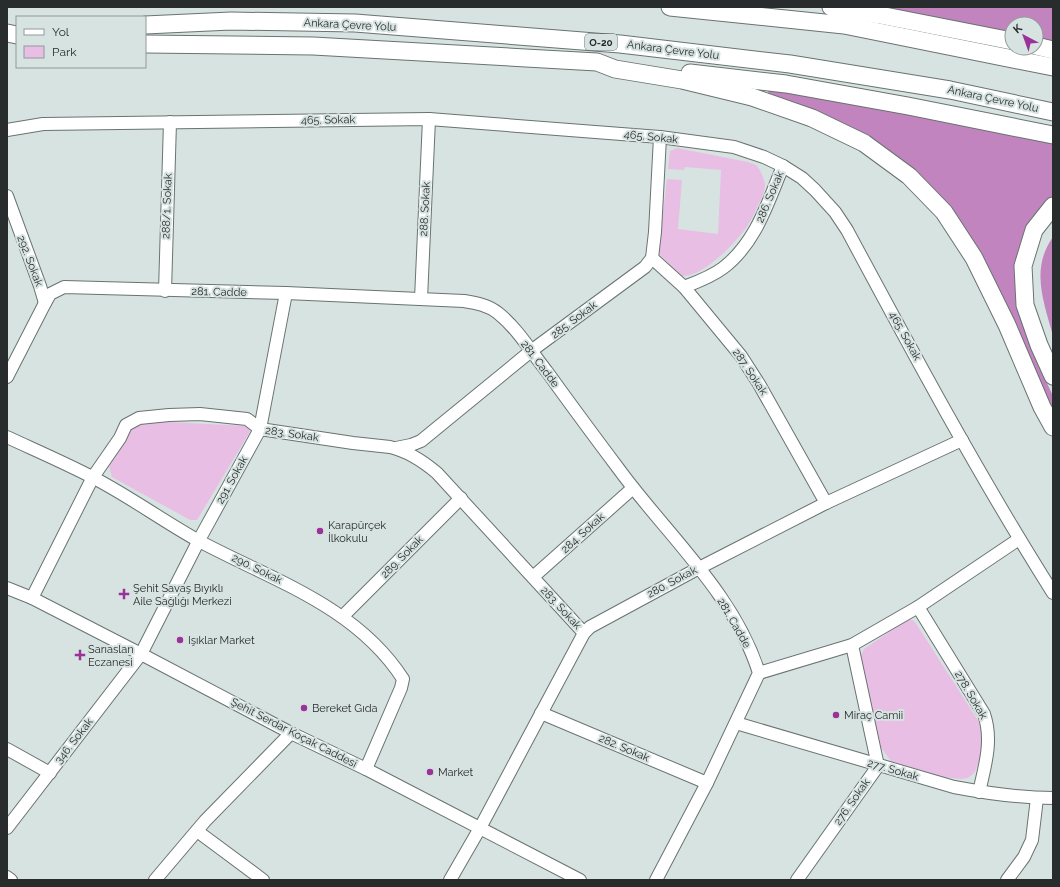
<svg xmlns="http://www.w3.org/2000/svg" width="1060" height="887" viewBox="0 0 1060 887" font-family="Raleway,sans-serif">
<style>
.green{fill:#e9bee5}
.forest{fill:#c284be}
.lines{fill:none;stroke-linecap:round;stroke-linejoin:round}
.minor-casing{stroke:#697371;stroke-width:14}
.highway-casing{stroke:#697371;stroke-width:19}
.minor{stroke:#fff;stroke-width:12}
.highway{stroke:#fff;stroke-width:17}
.poi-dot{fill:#9a3397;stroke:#d7e3e1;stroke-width:1.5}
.labels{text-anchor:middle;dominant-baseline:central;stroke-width:4;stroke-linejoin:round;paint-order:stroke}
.shield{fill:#d7e3e1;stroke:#5c6362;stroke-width:1}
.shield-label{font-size:10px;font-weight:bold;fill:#282c2c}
.street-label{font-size:11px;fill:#282c2c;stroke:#d7e3e1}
.poi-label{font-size:11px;fill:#282c2c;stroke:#d7e3e1;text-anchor:start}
</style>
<rect width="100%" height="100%" fill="#d7e3e1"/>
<g class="green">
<path d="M677,148L748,162C750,163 754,164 756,165C760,169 765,180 765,185C765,191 761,200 758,205C755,212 752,219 748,225C738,241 702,278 682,276L658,253L667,179L682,180L678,229L718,234L721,170L685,167L684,170L668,169L670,151Z"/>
<polygon points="149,421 247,426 251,430 197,520 190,520 112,477 109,466 129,432 136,426"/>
<polygon points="907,620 912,620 915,622 981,725 983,735 980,758 975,772 968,778 962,779 942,777 891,761 880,746 860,657 864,649"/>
</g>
<g class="forest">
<polygon points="870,7 1053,7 1053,46 1036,43 1036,24 1012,24 1012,38"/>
<polygon points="769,85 1053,139 1053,196 1041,208 1030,224 1020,246 1015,274 1017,300 1032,351 1053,396 1053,424 985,268 885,153 852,128 823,114 768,94"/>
<path d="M1053,237V336C1044,302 1030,269 1053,237Z"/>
</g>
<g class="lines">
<defs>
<g id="minor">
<path d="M7,130L43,124L429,119L660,137L734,147L764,157L783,166L802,178L815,190L835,212L847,230C913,353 979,476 1053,593"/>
<polyline points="7,196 40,286 45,303"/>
<polyline points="652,258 684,287 741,356 759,384 826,503"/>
<path d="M684,287C697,282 711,277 723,268C756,243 768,202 783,166"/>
<polyline points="165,291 170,122"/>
<polyline points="421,299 429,119"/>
<path d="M7,377L45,303L50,294L64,287L286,293L464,301C476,303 488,305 498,313C518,329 532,353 548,373C571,405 594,436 618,468C666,534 734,593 759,673L707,783L656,880"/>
<path d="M7,437C35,450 65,463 92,477C129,496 163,521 199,541C272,580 356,606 403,679L401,688L366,769"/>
<polyline points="396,448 411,445 421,441 531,351 645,267 652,258 655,232 660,137"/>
<polyline points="533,577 633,488"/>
<polyline points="7,588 32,598 141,654 291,733 366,769 580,880"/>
<path d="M32,598L93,477L120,438L126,425L139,418L169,415L200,414L247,419L260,429L353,443L390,447C407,451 424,462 437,473L584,633"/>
<path d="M918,607L984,714C993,740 985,766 979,792"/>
<polyline points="343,616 461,498"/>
<polyline points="759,673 852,645 918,607 1019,539"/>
<polyline points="541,713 707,783"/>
<path d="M736,723L954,787C986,793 1020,798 1053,798"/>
<polyline points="7,749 50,773"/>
<polyline points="7,828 141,654 199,540 260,429 286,293"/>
<polyline points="197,831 263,880"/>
<polyline points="7,877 11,880"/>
<polyline points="155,880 205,821 291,733"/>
<polyline points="450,880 480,828 584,633 590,627 699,568 826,503 962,440"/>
<polyline points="797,880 878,766 852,645"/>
<polyline points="1007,880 1024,857 1032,840 1037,798"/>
</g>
<g id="highway">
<polyline points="670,7 844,25 1053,67"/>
<polyline points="831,7 880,15 1012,41"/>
<polyline points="145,25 231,21 355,23 620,44 790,64 950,90 1053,112"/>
<polyline points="7,33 17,35"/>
<polyline points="145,44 313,46 597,62 615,69 682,80 752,97 812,118 864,143 909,176 944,212 974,258 1007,325 1042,407 1053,427"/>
<polyline points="1036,46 1053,50"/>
<polyline points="690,73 786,84 908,106 1053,135"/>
<polyline points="1053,206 1034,230 1023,266 1025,305 1039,345 1053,376"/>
</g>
</defs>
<use href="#minor" class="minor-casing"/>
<use href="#highway" class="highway-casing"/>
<use href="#minor" class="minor"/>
<use href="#highway" class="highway"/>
</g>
<g class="poi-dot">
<circle cx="320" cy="531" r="4"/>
<path d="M122 588h4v4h4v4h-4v4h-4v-4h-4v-4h4z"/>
<circle cx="180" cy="640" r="4"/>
<path d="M78 649h4v4h4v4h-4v4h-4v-4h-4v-4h4z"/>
<circle cx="304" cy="708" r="4"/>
<circle cx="836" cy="715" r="4"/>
<circle cx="430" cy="772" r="4"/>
</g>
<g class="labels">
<rect class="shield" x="585" y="34" width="32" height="16" rx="3"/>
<g class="shield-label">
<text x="601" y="42">O-20</text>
</g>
<g class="street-label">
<text transform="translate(350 25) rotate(3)">Ankara Çevre Yolu</text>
<text transform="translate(673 50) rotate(7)">Ankara Çevre Yolu</text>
<text transform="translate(993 99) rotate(12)">Ankara Çevre Yolu</text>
<text transform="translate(328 120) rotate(-1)">465. Sokak</text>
<text transform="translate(651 137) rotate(6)">465. Sokak</text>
<text transform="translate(770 197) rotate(-67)">286. Sokak</text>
<text transform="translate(167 206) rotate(-88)">288/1. Sokak</text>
<text transform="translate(425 209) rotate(-87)">288. Sokak</text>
<text transform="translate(30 261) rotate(69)">292. Sokak</text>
<text transform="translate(219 292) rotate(1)">281. Cadde</text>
<text transform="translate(574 320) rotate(-37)">285. Sokak</text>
<text transform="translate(905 336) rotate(61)">465. Sokak</text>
<text transform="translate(540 364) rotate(53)">281. Cadde</text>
<text transform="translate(750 372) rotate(56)">287. Sokak</text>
<text transform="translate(292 434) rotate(8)">283. Sokak</text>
<text transform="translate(232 480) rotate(-61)">291. Sokak</text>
<text transform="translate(583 533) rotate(-42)">284. Sokak</text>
<text transform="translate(402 557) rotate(-45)">289. Sokak</text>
<text transform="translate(257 569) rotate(26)">290. Sokak</text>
<text transform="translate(672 582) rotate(-28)">280. Sokak</text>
<text transform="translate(561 608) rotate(47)">283. Sokak</text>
<text transform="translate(734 623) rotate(60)">281. Cadde</text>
<text transform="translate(971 695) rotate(60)">278. Sokak</text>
<text transform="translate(294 733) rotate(27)">Şehit Serdar Koçak Caddesi</text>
<text transform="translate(74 741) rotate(-52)">346. Sokak</text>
<text transform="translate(624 748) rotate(23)">282. Sokak</text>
<text transform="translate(893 770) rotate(16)">277. Sokak</text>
<text transform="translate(852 802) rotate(-55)">276. Sokak</text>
</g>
<g class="poi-label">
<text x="328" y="525">Karapürçek<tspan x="328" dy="13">İlkokulu</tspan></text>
<text x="133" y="588">Şehit Savaş Bıyıklı<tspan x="133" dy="13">Aile Sağlığı Merkezi</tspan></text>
<text x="188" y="640">Işıklar Market</text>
<text x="88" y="649">Sarıaslan<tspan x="88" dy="13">Eczanesi</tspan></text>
<text x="312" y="708">Bereket Gıda</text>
<text x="844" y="715">Miraç Camii</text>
<text x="438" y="772">Market</text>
</g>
</g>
<rect width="1060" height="887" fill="none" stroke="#282c2c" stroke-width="16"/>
<rect x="16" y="16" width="130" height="52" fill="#d7e3e1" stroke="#919a99"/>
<rect x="24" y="29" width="20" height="6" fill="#ffffff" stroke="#919a99"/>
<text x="52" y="36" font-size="12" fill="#282c2c">Yol</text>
<rect x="24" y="46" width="20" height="12" fill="#e9bee5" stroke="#919a99"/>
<text x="52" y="56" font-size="12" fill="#282c2c">Park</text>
<g transform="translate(1024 36) rotate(319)"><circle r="19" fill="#d7e3e1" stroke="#919a99"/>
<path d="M0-3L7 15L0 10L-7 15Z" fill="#9a3397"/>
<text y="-6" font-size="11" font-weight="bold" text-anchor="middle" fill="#282c2c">K</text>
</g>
</svg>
